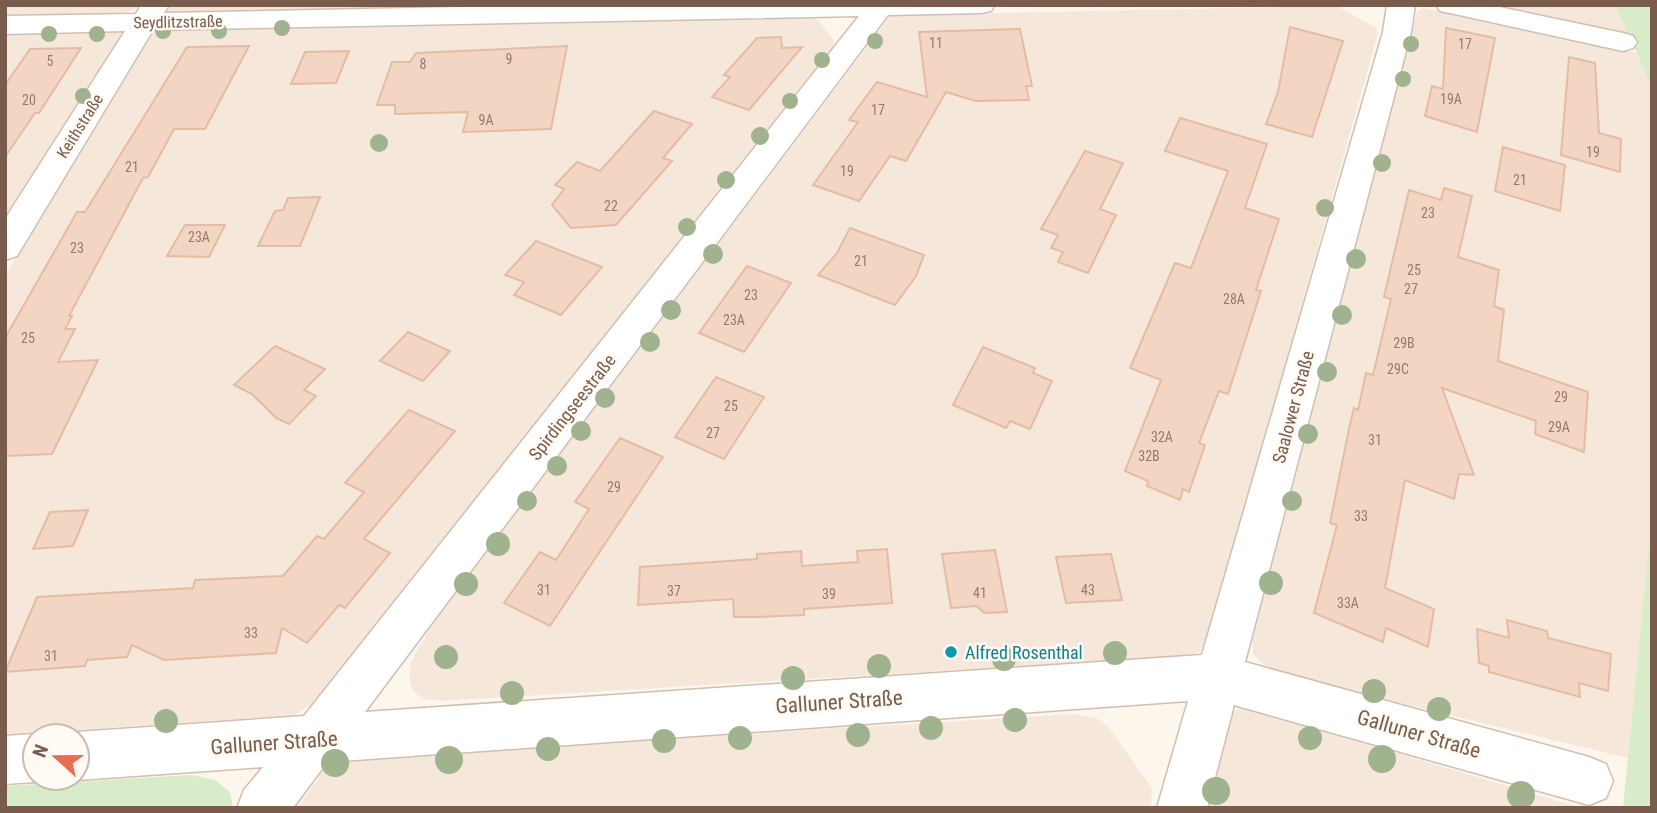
<svg xmlns="http://www.w3.org/2000/svg" width="1657" height="813" viewBox="0 0 1657 813" font-family="'Roboto Condensed',sans-serif">
<style>
.residential{fill:#f5e8da}
.green{fill:#d8ecc9}
.building{fill:#f3d5c3;stroke:#e6bba3;stroke-width:2}
.lines{fill:none;stroke-linecap:round;stroke-linejoin:round}
.street-casing{stroke:#d1beb0;stroke-width:3}
.street{fill:#fff;fill-rule:evenodd}
.tree{fill:#a0b28e}
.culture-dot{fill:#0f9aa8;stroke:#fffaf3;stroke-width:2.5}
.labels{text-anchor:middle;dominant-baseline:central;stroke-width:5;stroke-linejoin:round;paint-order:stroke}
.number-label{font-size:14px;fill:#987a6a}
.far-street-label{font-size:16px;fill:#7a5c4d;stroke:#fffaf3}
.street-label{font-size:18px;fill:#7a5c4d;stroke:#fffaf3}
.culture-label{font-size:18px;fill:#0d838f;stroke:#fffaf3;text-anchor:start}
.near-street-label{font-size:21px;fill:#7a5c4d;stroke:#fffaf3}
</style>
<rect width="100%" height="100%" fill="#fdf6ec"/>
<g class="residential">
<polygon points="5,5 144,5 123,14 5,17"/>
<polygon points="168,5 598,5 171,15 166,9"/>
<polygon points="1485,5 1615,5 1629,36"/>
<polygon points="1337,6 1376,28 1378,33 1212,625 1201,651 1189,656 440,701 424,699 413,691 409,678 411,662 435,620 891,15"/>
<polygon points="1423,8 1637,53 1652,87 1652,513 1628,758 1284,675 1270,670 1253,654 1252,634 1417,12"/>
<polygon points="811,17 818,20 834,40 832,52 316,702 294,715 5,735 5,276 153,33 157,30"/>
<polygon points="115,30 124,36 5,225 5,33"/>
<polygon points="1242,707 1581,808 1206,808 1232,713"/>
<polygon points="1076,714 1098,719 1109,728 1152,788 1151,808 297,808 318,779 320,770 339,758"/>
</g>
<g class="green">
<polygon points="1615,5 1652,5 1652,87"/>
<polygon points="1652,513 1652,808 1623,808"/>
<polygon points="191,775 215,780 230,792 233,808 5,808 5,786"/>
</g>
<g class="building">
<polygon points="1290,27 1343,41 1312,137 1266,124 1278,92"/>
<polygon points="1446,28 1495,38 1477,132 1425,116 1432,86 1443,89"/>
<polygon points="1020,29 1032,86 1026,86 1029,100 976,101 946,92 906,161 890,156 859,201 813,185 858,122 849,120 877,82 927,97 919,32"/>
<polygon points="781,37 782,48 802,47 749,110 712,97 730,77 724,75 757,38"/>
<polygon points="249,46 205,129 174,129 148,177 143,178 69,316 72,316 65,329 75,329 58,362 98,360 52,454 5,456 5,338 77,212 85,212 187,47"/>
<polygon points="567,46 551,129 463,132 468,112 395,114 395,105 377,105 392,62 410,62 416,53"/>
<polygon points="81,48 39,113 35,113 5,157 5,85 30,49"/>
<polygon points="349,51 336,83 291,84 305,52"/>
<polygon points="1569,57 1595,63 1599,133 1621,139 1620,172 1561,155"/>
<polygon points="654,111 692,124 663,158 672,161 616,225 571,228 552,205 564,189 555,185 577,162 600,171"/>
<polygon points="1180,118 1267,144 1245,208 1279,219 1256,290 1261,291 1228,394 1219,391 1199,443 1205,445 1189,492 1183,489 1180,500 1147,486 1148,481 1125,471 1161,380 1130,368 1175,263 1191,268 1228,171 1165,151"/>
<polygon points="1503,147 1565,165 1560,211 1495,191"/>
<polygon points="1085,151 1123,163 1100,209 1116,215 1088,273 1058,262 1063,252 1051,248 1058,235 1041,229"/>
<polygon points="1444,188 1472,196 1458,257 1499,270 1494,306 1504,310 1498,361 1588,392 1584,452 1535,434 1536,421 1442,388 1474,475 1459,474 1454,499 1405,480 1385,588 1434,609 1428,647 1386,628 1383,642 1314,613 1337,525 1330,523 1350,424 1354,408 1358,410 1366,373 1373,375 1391,299 1384,297 1409,190 1441,200"/>
<polygon points="320,197 300,246 258,246 275,211 283,210 288,198"/>
<polygon points="185,225 225,225 209,257 167,256"/>
<polygon points="850,228 924,255 916,276 895,305 818,275 837,253"/>
<polygon points="536,241 602,267 561,315 514,295 524,282 505,275"/>
<polygon points="747,266 791,283 744,352 699,333"/>
<polygon points="408,332 450,351 423,381 380,361"/>
<polygon points="275,346 325,369 304,390 316,396 289,424 276,418 252,394 234,385"/>
<polygon points="983,347 1035,368 1033,373 1052,381 1030,429 1010,421 1006,428 953,405"/>
<polygon points="716,377 764,397 724,459 675,437"/>
<polygon points="409,410 455,431 364,539 390,553 345,608 339,605 307,643 282,628 276,653 164,660 132,645 127,657 87,660 85,666 5,672 37,597 193,588 195,580 283,576 317,536 324,539 364,492 345,483"/>
<polygon points="620,438 663,457 550,626 504,603 540,552 556,560 589,509 575,502"/>
<polygon points="88,510 73,546 33,549 50,512"/>
<polygon points="887,549 892,603 804,609 804,615 758,617 734,617 733,599 638,605 640,567 757,559 757,554 801,551 802,566 858,562 857,551"/>
<polygon points="995,550 1007,612 984,613 977,606 951,608 942,554"/>
<polygon points="1111,554 1122,600 1066,603 1056,557"/>
<polygon points="1507,620 1547,631 1548,638 1611,654 1608,691 1579,683 1580,697 1489,672 1489,666 1479,663 1477,629 1509,638"/>
</g>
<g class="lines">
<defs>
<g id="street">
<polygon points="141,5 169,5 164,13 562,5 995,5 991,11 981,13 888,15 365,712 1202,655 1383,32 1387,5 1415,5 1411,32 1245,662 1589,757 1606,764 1613,781 1606,798 1589,805 1234,705 1207,808 1157,808 1188,701 327,762 293,808 237,808 244,790 263,767 77,780 72,778 77,778 77,736 67,736 77,732 304,716 859,16 153,30 17,256 5,260 5,219 125,31 5,34 5,16 136,14"/>
<polygon points="1436,5 1490,5 1623,33 1633,36 1637,42 1633,48 1623,51 1450,13 1440,11"/>
<polygon points="35,734 40,736 35,736 35,778 45,778 35,782 5,784 5,736"/>
</g>
</defs>
<use href="#street" class="street-casing"/>
<use href="#street" class="street"/>
</g>
<g class="tree">
<circle cx="282" cy="28" r="8"/>
<circle cx="163" cy="31" r="8"/>
<circle cx="219" cy="31" r="8"/>
<circle cx="49" cy="34" r="8"/>
<circle cx="97" cy="34" r="8"/>
<circle cx="875" cy="41" r="8"/>
<circle cx="1411" cy="44" r="8"/>
<circle cx="822" cy="60" r="8"/>
<circle cx="1403" cy="79" r="8"/>
<circle cx="83" cy="96" r="8"/>
<circle cx="790" cy="101" r="8"/>
<circle cx="760" cy="136" r="9"/>
<circle cx="379" cy="143" r="9"/>
<circle cx="1382" cy="163" r="9"/>
<circle cx="726" cy="180" r="9"/>
<circle cx="1325" cy="208" r="9"/>
<circle cx="687" cy="227" r="9"/>
<circle cx="713" cy="254" r="10"/>
<circle cx="1356" cy="259" r="10"/>
<circle cx="671" cy="310" r="10"/>
<circle cx="1342" cy="315" r="10"/>
<circle cx="650" cy="342" r="10"/>
<circle cx="1327" cy="372" r="10"/>
<circle cx="605" cy="398" r="10"/>
<circle cx="581" cy="431" r="10"/>
<circle cx="1308" cy="434" r="10"/>
<circle cx="557" cy="466" r="10"/>
<circle cx="527" cy="501" r="10"/>
<circle cx="1292" cy="501" r="10"/>
<circle cx="498" cy="544" r="12"/>
<circle cx="1271" cy="583" r="12"/>
<circle cx="466" cy="584" r="12"/>
<circle cx="1115" cy="653" r="12"/>
<circle cx="446" cy="657" r="12"/>
<circle cx="1004" cy="659" r="12"/>
<circle cx="879" cy="666" r="12"/>
<circle cx="793" cy="678" r="12"/>
<circle cx="1374" cy="691" r="12"/>
<circle cx="512" cy="693" r="12"/>
<circle cx="1439" cy="709" r="12"/>
<circle cx="1015" cy="720" r="12"/>
<circle cx="166" cy="721" r="12"/>
<circle cx="931" cy="728" r="12"/>
<circle cx="858" cy="735" r="12"/>
<circle cx="740" cy="738" r="12"/>
<circle cx="1310" cy="738" r="12"/>
<circle cx="664" cy="741" r="12"/>
<circle cx="548" cy="749" r="12"/>
<circle cx="1382" cy="759" r="14"/>
<circle cx="449" cy="760" r="14"/>
<circle cx="335" cy="763" r="14"/>
<circle cx="1216" cy="791" r="14"/>
<circle cx="1521" cy="795" r="14"/>
</g>
<circle class="culture-dot" cx="951" cy="652" r="7"/>
<g class="labels">
<g class="number-label">
<text x="936" y="43">11</text>
<text x="1465" y="44">17</text>
<text x="509" y="59">9</text>
<text x="50" y="61">5</text>
<text x="423" y="64">8</text>
<text x="1451" y="99">19A</text>
<text x="29" y="100">20</text>
<text x="878" y="110">17</text>
<text x="486" y="120">9A</text>
<text x="1593" y="152">19</text>
<text x="132" y="167">21</text>
<text x="847" y="171">19</text>
<text x="1520" y="180">21</text>
<text x="611" y="206">22</text>
<text x="1428" y="213">23</text>
<text x="199" y="237">23A</text>
<text x="77" y="248">23</text>
<text x="861" y="261">21</text>
<text x="1414" y="270">25</text>
<text x="1411" y="289">27</text>
<text x="751" y="295">23</text>
<text x="1234" y="299">28A</text>
<text x="734" y="320">23A</text>
<text x="28" y="338">25</text>
<text x="1404" y="343">29B</text>
<text x="1398" y="369">29C</text>
<text x="1561" y="397">29</text>
<text x="731" y="406">25</text>
<text x="1559" y="427">29A</text>
<text x="713" y="433">27</text>
<text x="1162" y="437">32A</text>
<text x="1375" y="440">31</text>
<text x="1149" y="456">32B</text>
<text x="614" y="487">29</text>
<text x="1361" y="516">33</text>
<text x="544" y="590">31</text>
<text x="1088" y="590">43</text>
<text x="674" y="591">37</text>
<text x="980" y="593">41</text>
<text x="829" y="594">39</text>
<text x="1348" y="603">33A</text>
<text x="251" y="633">33</text>
<text x="51" y="656">31</text>
</g>
<g class="far-street-label">
<text transform="translate(178 22) rotate(-1)">Seydlitzstraße</text>
<text transform="translate(80 126) rotate(-58)">Keithstraße</text>
</g>
<g class="street-label">
<text transform="translate(572 407) rotate(-52)">Spirdingseestraße</text>
<text transform="translate(1293 407) rotate(-75)">Saalower Straße</text>
</g>
<g class="culture-label">
<text x="965" y="652">Alfred Rosenthal</text>
</g>
<g class="near-street-label">
<text transform="translate(839 702) rotate(-4)">Galluner Straße</text>
<text transform="translate(1419 734) rotate(16)">Galluner Straße</text>
<text transform="translate(274 743) rotate(-4)">Galluner Straße</text>
</g>
</g>
<rect width="1657" height="813" fill="none" stroke="#7a5c4d" stroke-width="14"/>
<g transform="translate(56 757) rotate(291)"><circle r="33" fill="#fffaf3" stroke="#cabbb1" stroke-width="2"/>
<path d="M0-5L12 26L0 18L-12 26Z" fill="#e76f51"/>
<text y="-10" font-size="19" font-weight="bold" text-anchor="middle" fill="#7a5c4d">N</text>
</g>
</svg>
